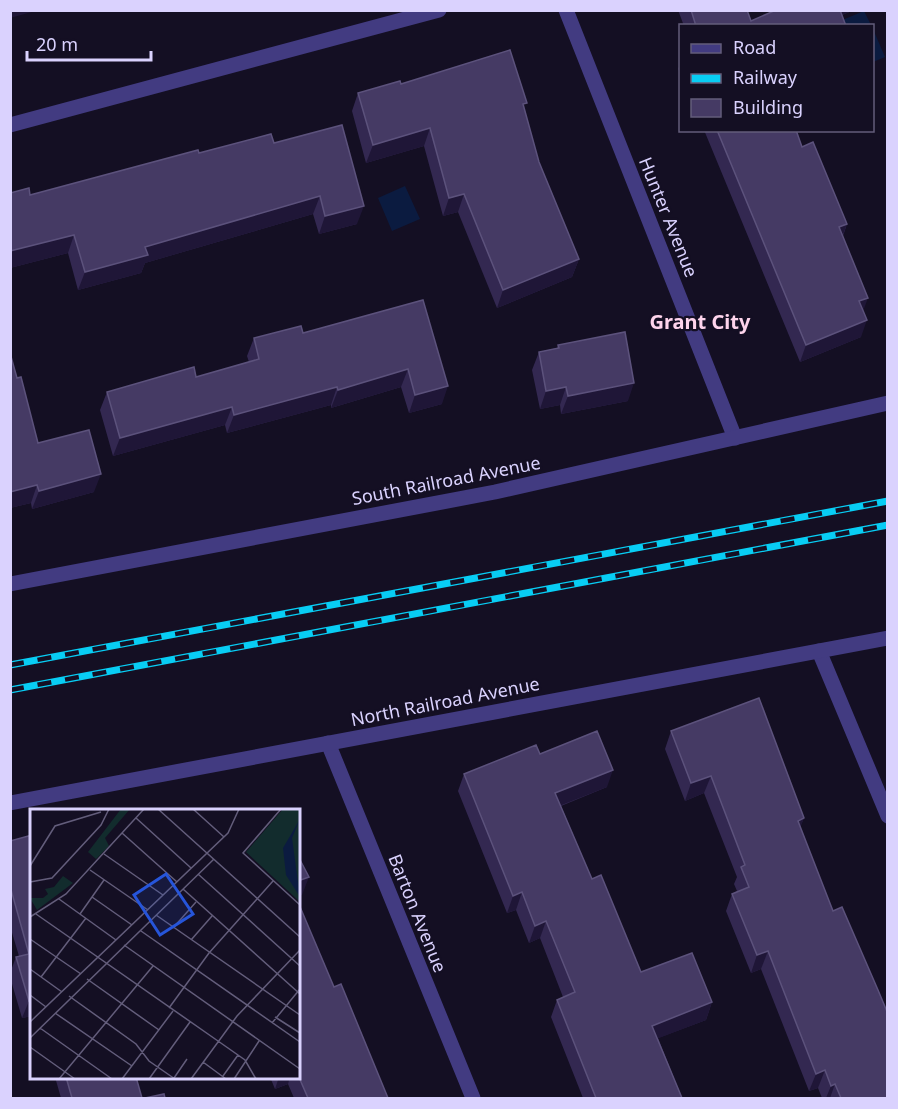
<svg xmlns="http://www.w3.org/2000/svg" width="898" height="1109" viewBox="0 0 898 1109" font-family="'Noto Sans',sans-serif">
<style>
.water{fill:#0b1b40}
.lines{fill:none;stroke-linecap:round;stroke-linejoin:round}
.street{stroke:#423b81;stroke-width:15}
.rail-casing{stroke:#08cdf4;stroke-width:7}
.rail{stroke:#140f23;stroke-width:4.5;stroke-dasharray:14;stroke-linecap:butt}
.wall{fill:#332851}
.shaded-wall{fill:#1f1637}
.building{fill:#453a64;stroke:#5c527c;stroke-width:1.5}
.labels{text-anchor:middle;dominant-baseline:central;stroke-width:4.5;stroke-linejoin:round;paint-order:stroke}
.street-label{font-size:18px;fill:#dad2fe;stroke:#140f23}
.neighbourhood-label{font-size:20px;font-weight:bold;fill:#fed4ec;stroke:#140f23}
.inset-road{fill:none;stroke:#635d7b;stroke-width:1.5}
.view{fill:#2655da;fill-opacity:0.15;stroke:#2655da;stroke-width:3}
.inset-edge{fill:none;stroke:#dad2fe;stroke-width:3}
</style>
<rect width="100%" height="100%" fill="#140f23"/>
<g class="water">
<polygon points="864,11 871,25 842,25 840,21"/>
<polygon points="873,29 885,57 873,62 872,62"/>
<polygon points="405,186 420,219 392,231 378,198"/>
</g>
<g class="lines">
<g class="street">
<polyline points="566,10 735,438"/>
<polyline points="10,125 439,10"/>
<polyline points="10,584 495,492 888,403"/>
<polyline points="819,651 888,816"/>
<polyline points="328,743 473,1098"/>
<polyline points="10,803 888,638"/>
</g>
<defs>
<g id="rail">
<polyline points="10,665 888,501"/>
<polyline points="10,690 888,525"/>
</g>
</defs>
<use href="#rail" class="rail-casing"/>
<use href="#rail" class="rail"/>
</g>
<g class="wall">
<polygon points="678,10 747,10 751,21 776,10 854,10 842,15 846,26 684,26"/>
<polygon points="681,62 681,74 678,69"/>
<polygon points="401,84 524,109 539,162 579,259 572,277 497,308 458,212 443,216 424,146 366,163 352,111 358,93"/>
<polygon points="704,130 796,130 802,147 847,224 843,236 863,310 861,337 800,362"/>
<polygon points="274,143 357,224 319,234 313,214 145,263 141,273 78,290 68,253 10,268 10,193 30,195 199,153"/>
<polygon points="423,300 442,404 409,413 401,387 331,408 331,405 227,433 225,425 113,456 100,410 107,392 196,377 249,362 247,356 254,338 303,333"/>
<polygon points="558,345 628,401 561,414 560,405 540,409 532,370 539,352 557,348"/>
<polygon points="10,353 17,378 38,443 94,492 32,509 31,503 10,508"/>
<polygon points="671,731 804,818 800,827 888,1098 822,1098 818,1088 809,1091 761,969 751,973 726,911 732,894 737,891 734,884 737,877 704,793 685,801 665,749"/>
<polygon points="540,754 607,787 561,806 592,879 641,972 712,1002 706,1020 658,1038 682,1098 583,1098 551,1017 557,1000 563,997 540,938 529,943 516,910 507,913 458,791 464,774"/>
<polygon points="32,835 32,1016 22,1018 10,977 10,973 16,957 19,956 10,926 10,841"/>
<polygon points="298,902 334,987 388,1098 294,1098 288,1084 275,1089 270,1077 298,1077"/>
<polygon points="55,1077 136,1077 142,1098 61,1098"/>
</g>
<g class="shaded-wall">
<polygon points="10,10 39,10 10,18"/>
<polygon points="842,10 854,10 840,16"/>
<polygon points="430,128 424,146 366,163 373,145"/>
<polygon points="464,194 458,212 443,216 449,198"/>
<polygon points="320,196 313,214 145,263 141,273 78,290 85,272 145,247"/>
<polygon points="364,206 357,224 319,234 325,216"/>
<polygon points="847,224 841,240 839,227"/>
<polygon points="74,235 68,253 10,268 10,251"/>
<polygon points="579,259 572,277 497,308 503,290"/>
<polygon points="868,298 862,314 859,301"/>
<polygon points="867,320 861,337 800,362 806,345"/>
<polygon points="408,369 401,387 331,408 338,390"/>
<polygon points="634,383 628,401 561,414 568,396"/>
<polygon points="448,386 442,404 409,413 415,395"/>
<polygon points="337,387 331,405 227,433 234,415"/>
<polygon points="566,387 560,405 540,409 546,391"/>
<polygon points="232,407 225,425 113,456 120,438"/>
<polygon points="101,474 94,492 32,509 39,491"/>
<polygon points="37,485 31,503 10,508 10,492"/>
<polygon points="613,770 607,787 549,810 555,793"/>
<polygon points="711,776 704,793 685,801 691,783"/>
<polygon points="804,818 797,836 798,821"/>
<polygon points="309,877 302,895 298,896 298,881"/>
<polygon points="522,892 516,910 507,913 513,896"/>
<polygon points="546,921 540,938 529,943 535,926"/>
<polygon points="768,951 761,969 751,973 757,955"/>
<polygon points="32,1000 32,1016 22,1018 29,1001"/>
<polygon points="712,1002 706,1020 646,1043 652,1026"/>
<polygon points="825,1070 818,1088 809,1091 816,1074"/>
<polygon points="279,1077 290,1077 288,1084 275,1089"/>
<polygon points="835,1084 830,1098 826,1098 831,1086"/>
</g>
<g class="building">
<polygon points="691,10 747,10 751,21 776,10 840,10 846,26 696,26"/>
<polygon points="510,50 527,103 523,104 539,162 579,259 503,290 464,194 449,198 430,128 373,145 358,93 400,81 401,84"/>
<polygon points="342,125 364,206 325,216 320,196 145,247 148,255 85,272 74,235 10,251 10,193 29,188 30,195 198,150 199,153 271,134 274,143"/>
<polygon points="717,130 796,130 802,147 813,142 847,224 839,227 868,298 859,301 867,320 806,345"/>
<polygon points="423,300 448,386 415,395 408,369 338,390 337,387 234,415 232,407 120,438 107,392 194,367 196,377 259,359 254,338 301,326 303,333"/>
<polygon points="625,332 634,383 568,396 566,387 546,391 539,352 559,348 558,345"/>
<polygon points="10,353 17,378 21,377 38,443 89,430 101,474 39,491 37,485 10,492"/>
<polygon points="759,698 804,818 798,821 833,911 842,907 878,990 888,1014 888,1098 841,1098 835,1084 831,1086 825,1070 816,1074 768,951 757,955 732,894 749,887 741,867 745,865 711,776 691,783 671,731"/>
<polygon points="597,731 613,770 555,793 592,879 601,875 641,972 692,953 712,1002 652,1026 682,1098 596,1098 557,1000 575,992 546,921 535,926 522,892 513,896 464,774 536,745 540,754"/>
<polygon points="32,835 32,1000 29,1001 16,957 29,954 10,886 10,841"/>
<polygon points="298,856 309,877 298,881"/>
<polygon points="298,902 334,987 341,984 388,1098 308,1098 298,1075"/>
<polygon points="66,1077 136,1077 142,1098 72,1098"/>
<polygon points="164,1094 165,1098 145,1098"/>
</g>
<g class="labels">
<g class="street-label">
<text transform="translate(669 217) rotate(68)">Hunter Avenue</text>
<text transform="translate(446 480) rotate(-11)">South Railroad Avenue</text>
<text transform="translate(445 701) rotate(-11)">North Railroad Avenue</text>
<text transform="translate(418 913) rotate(68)">Barton Avenue</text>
</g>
<g class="neighbourhood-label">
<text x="700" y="321">Grant City</text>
</g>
</g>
<g transform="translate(30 809)">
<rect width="270" height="270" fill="#140f23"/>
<path d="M91,0H100L75,29L79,37L66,50L58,43ZM253,0H270V93L216,43ZM33,67L43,74L7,101L0,89H13L18,85L15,80L24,78Z" fill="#122c2d"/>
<path d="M270,10L262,29L270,88L256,66L253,39Z" fill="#0b1b40"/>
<path class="inset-road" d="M128,0L270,128M163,0L194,28M251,0L213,44L270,96M106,9L161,59M92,24L147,73M74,45L133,86M0,57L25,17L71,3M60,61L118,101M168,65L270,157M0,73L22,69L71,16L79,0M153,80L270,185M62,88L102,116M29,90L86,131M6,105L188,232M50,105L74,71M126,106L270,206M0,108L36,85L114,0M143,119L166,93M111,122L270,233M0,130L51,165M161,131L182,107M94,136L270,260M0,160L32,183M11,168L56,109M57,170L129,221M0,186L16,198M39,187L106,235L119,252L145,270M139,199L179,144L243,72M25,204L102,257M245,208L270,224M0,213L198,24L209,0M242,214L270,180M10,219L82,270M0,229L184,50M188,232L215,251L226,270M0,238L45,270M173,253L196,270M193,267L208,246M144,269L157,250M29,270L123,157M92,270L143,202M119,270L160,213M161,270L207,207L270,141M204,270L229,232"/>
<path class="view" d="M136,65L163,105L130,126L104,86Z"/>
<rect width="270" height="270" class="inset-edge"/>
</g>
<rect width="898" height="1109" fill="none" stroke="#dad2fe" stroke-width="24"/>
<rect x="679" y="24" width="195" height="108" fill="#140f23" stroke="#635d7b" stroke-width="1.5"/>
<rect x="691" y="44" width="30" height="9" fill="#423b81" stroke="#635d7b" stroke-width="1.5"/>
<text x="733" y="54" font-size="18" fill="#dad2fe">Road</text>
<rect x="691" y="74" width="30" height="9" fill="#08cdf4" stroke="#635d7b" stroke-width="1.5"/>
<text x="733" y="84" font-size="18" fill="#dad2fe">Railway</text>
<rect x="691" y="99" width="30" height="18" fill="#453a64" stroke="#635d7b" stroke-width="1.5"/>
<text x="733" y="114" font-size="18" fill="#dad2fe">Building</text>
<path d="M27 51v9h124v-9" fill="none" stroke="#dad2fe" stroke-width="3"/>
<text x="36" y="51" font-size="18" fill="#dad2fe" stroke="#140f23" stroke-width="4.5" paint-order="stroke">20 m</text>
</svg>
